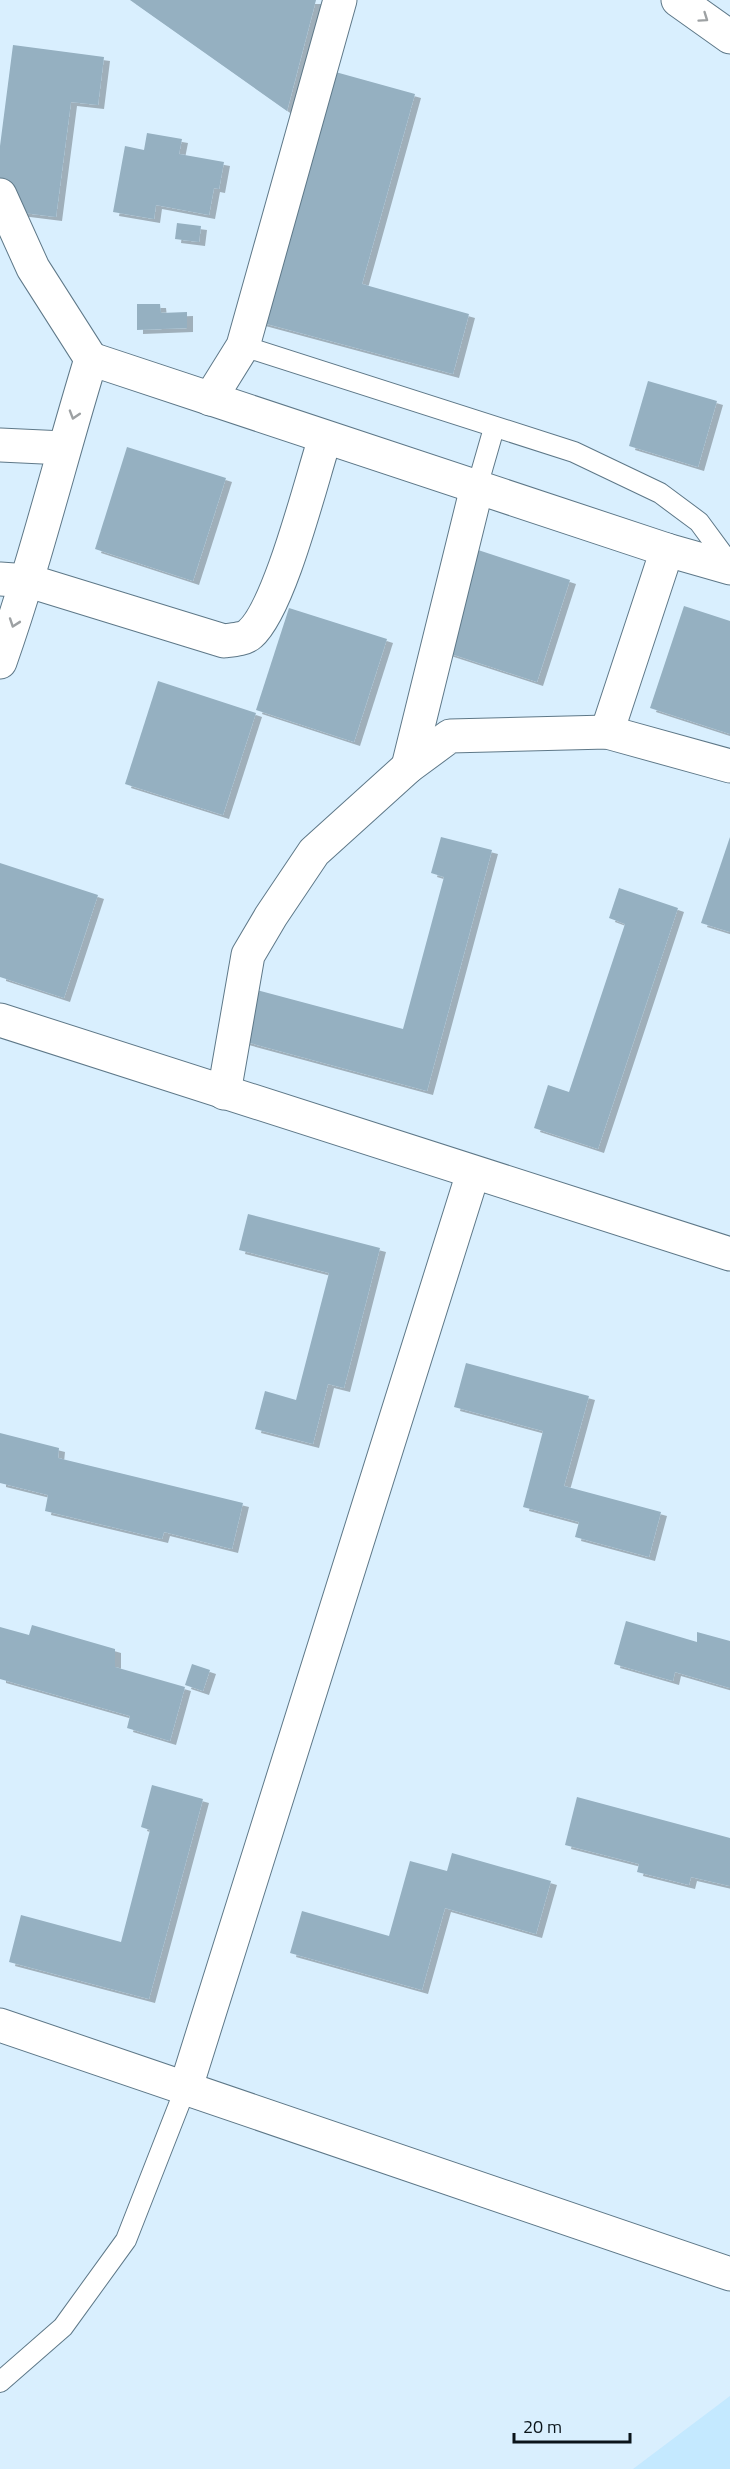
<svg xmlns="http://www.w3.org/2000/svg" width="730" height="2469" viewBox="0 0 730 2469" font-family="'Titillium Web',sans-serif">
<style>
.built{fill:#c4e9ff}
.building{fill:#95b0c1;filter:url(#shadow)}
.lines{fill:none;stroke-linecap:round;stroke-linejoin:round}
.lane-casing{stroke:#5e7888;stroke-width:22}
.street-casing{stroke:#5e7888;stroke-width:35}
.secondary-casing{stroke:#5e7888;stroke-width:35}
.highway-casing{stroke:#5e7888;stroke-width:35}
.lane{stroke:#fff;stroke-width:20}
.street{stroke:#fff;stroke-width:33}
.secondary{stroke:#fff;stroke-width:33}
.highway{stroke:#fff;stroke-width:33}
.oneway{stroke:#9da1a3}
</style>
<defs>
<filter id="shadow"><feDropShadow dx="6" dy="4" stdDeviation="0" flood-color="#0004"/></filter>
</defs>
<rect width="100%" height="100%" fill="#d9effe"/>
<polygon class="built" points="730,2396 730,2469 633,2469"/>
<g class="building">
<polygon points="130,0 316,0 287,111"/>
<polygon points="13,45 104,57 98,105 71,102 56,217 0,210 0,146"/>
<polygon points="321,68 415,94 362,284 469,314 453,374 252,320"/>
<polygon points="147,133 182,139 179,154 224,162 219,189 214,188 209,215 156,205 154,219 113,212 125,146 144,150"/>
<polygon points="177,223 201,226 199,242 175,239"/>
<polygon points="137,304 160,304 161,313 187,312 187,328 137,330"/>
<polygon points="648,381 717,401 698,467 629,446"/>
<polygon points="127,447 226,478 193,581 95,549"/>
<polygon points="472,548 570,580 537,682 439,650"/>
<polygon points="684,606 730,621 730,734 650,708"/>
<polygon points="289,608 387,639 354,742 256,710"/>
<polygon points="158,681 256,713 223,815 125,784"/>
<polygon points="441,837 492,850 427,1091 239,1040 253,989 403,1029 444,877 431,873"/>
<polygon points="730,837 730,932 701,923"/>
<polygon points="0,863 98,895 64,998 0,977"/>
<polygon points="619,888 678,908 598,1149 534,1128 548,1085 569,1092 625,924 609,918"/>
<polygon points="248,1214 380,1248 344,1388 328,1384 313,1444 255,1429 265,1391 296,1400 329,1273 239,1250"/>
<polygon points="466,1363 589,1396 564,1486 661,1512 649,1557 575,1537 579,1522 523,1507 543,1431 454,1407"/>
<polygon points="0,1433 59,1448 58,1458 243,1503 232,1549 164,1532 162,1539 45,1511 48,1495 0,1483"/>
<polygon points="626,1621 697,1642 697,1632 730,1641 730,1688 675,1672 673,1681 614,1664"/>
<polygon points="32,1625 115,1649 115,1667 185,1687 170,1741 127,1728 130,1716 0,1679 0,1627 29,1635"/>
<polygon points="192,1664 210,1670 203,1691 185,1685"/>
<polygon points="152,1785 203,1799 149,1999 9,1962 21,1915 121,1942 150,1830 141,1827"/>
<polygon points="577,1797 730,1838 730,1886 691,1877 689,1885 637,1872 639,1864 565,1845"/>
<polygon points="452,1853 551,1881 536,1934 445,1908 422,1990 290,1953 302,1911 389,1936 410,1861 447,1871"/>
</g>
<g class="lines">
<defs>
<g id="lane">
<polyline points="243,346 574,452 660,493 699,522 730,564"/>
<polyline points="477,487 494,428"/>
<polyline points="0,2382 63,2327 126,2240 186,2087"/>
</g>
<g id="street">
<polyline points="0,195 33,268 91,359"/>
<polyline points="210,399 243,346 340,0"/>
<polyline points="0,445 64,448"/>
<path d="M0,579L29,581L224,641C232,640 245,639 250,634C280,608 311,481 325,438"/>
<polyline points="607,732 667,550"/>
<polyline points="408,767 477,487"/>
<polyline points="0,1020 730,1254"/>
<polyline points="224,1093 248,955 271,916 314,852 408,767 450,736 607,732 730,766"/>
<polyline points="0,2025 730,2274"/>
<polyline points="186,2087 473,1173"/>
</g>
<path id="secondary" d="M0,662C35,563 60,460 91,359L667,550L730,568"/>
<polyline id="highway" points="678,0 730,37"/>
</defs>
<use href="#lane" class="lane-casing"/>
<use href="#street" class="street-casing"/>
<use href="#secondary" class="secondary-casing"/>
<use href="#highway" class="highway-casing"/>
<use href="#lane" class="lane"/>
<use href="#street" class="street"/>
<use href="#secondary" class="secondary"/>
<use href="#highway" class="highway"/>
</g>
<defs><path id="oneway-chevron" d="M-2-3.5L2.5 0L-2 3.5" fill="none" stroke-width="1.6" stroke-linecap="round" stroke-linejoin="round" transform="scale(1.5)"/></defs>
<g class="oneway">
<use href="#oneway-chevron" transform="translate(704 18) rotate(35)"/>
<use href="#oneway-chevron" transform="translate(74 415) rotate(107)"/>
<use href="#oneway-chevron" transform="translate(14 623) rotate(109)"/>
</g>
<path d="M514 2433v9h116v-9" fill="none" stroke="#0a141a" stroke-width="3"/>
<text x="523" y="2433" font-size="18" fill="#0a141a" stroke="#d9effe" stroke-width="4.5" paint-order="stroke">20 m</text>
</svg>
